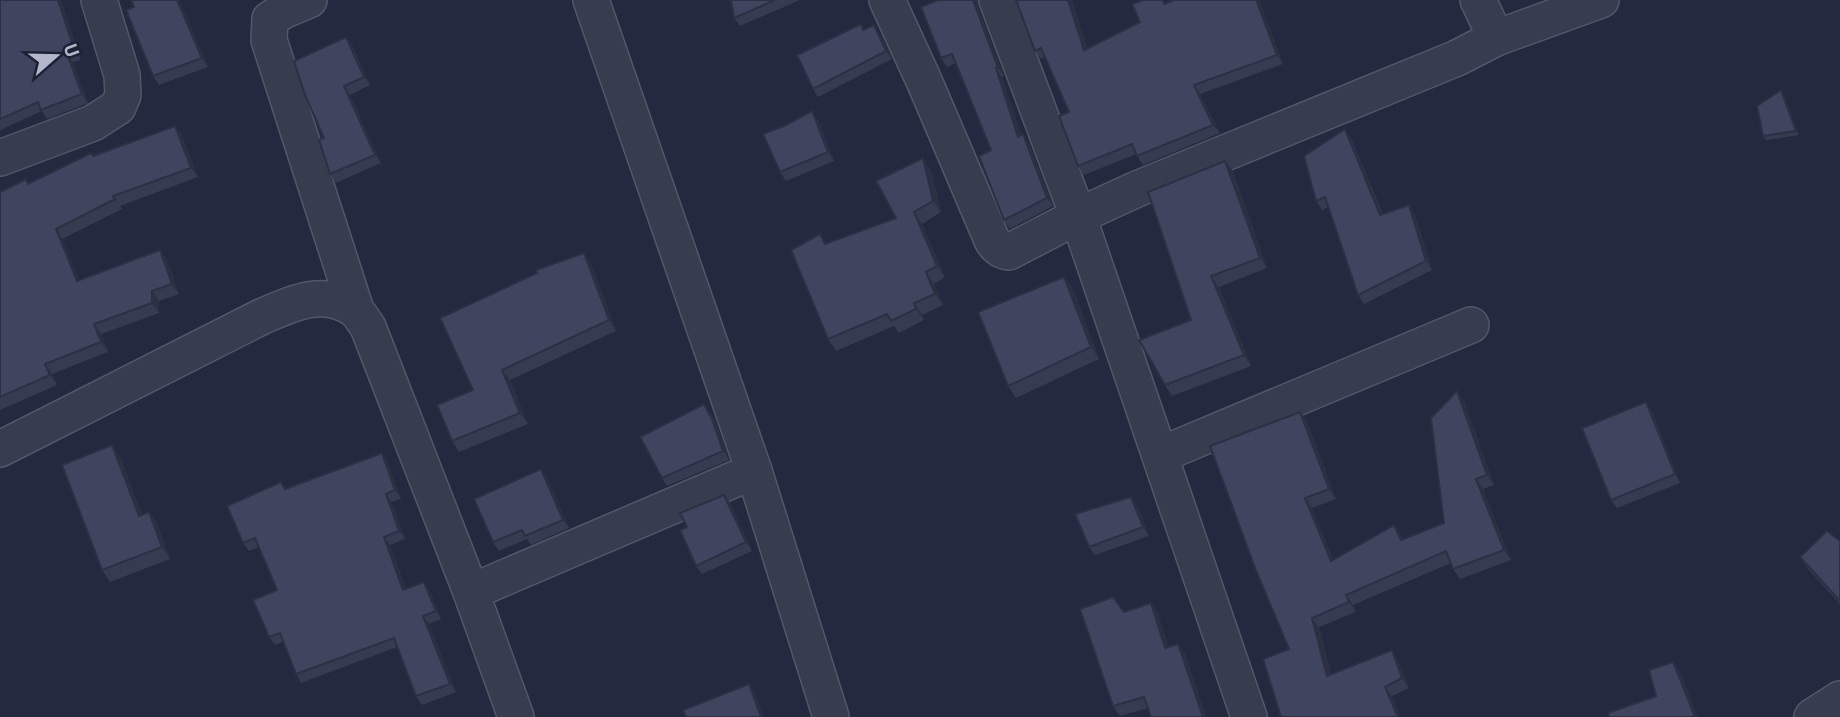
<svg xmlns="http://www.w3.org/2000/svg" width="1840" height="717" viewBox="0 0 1840 717" font-family="Barlow,sans-serif">
<style>
.lines{fill:none;stroke-linecap:round;stroke-linejoin:round}
.minor-casing{stroke:#525769;stroke-width:38}
.minor{stroke:#373c4e;stroke-width:35}
.wall{fill:#363b51}
.shaded-wall{fill:#2c3042}
.building{fill:#3f455e;stroke:#2c3042;stroke-width:2}
</style>
<rect width="100%" height="100%" fill="#23293e"/>
<g class="lines">
<defs>
<g id="minor">
<polyline points="309,0 285,10 270,19 269,40 356,310"/>
<polyline points="591,0 754,471 831,717"/>
<path d="M887,0L925,83L992,240C996,247 1000,251 1009,252L1078,216L1137,189L1457,58L1496,38L1478,0"/>
<polyline points="997,0 1078,216 1249,717"/>
<polyline points="1496,38 1601,0"/>
<polyline points="0,158 93,123 118,107 123,95 122,75 99,0"/>
<path d="M0,449L261,317C291,304 324,287 355,310C360,314 364,322 368,327L471,592L516,717"/>
<polyline points="1160,455 1471,325"/>
<polyline points="471,592 754,471"/>
<polyline points="1812,717 1840,699"/>
</g>
</defs>
<use href="#minor" class="minor-casing"/>
<use href="#minor" class="minor"/>
</g>
<g class="wall">
<polygon points="0,0 61,0 81,60 73,62 88,103 47,119 42,111 0,130"/>
<polygon points="179,0 208,67 159,85 153,76"/>
<polygon points="731,0 800,0 740,26 734,18"/>
<polygon points="938,0 978,0 978,7 1004,76 1002,77 1021,135 1029,143 1053,206 1010,229 1004,220 991,150 956,63 947,67 941,58"/>
<polygon points="1016,0 1072,0 1087,48 1140,22 1168,3 1259,0 1283,64 1200,94 1220,133 1143,165 1136,154 1084,175 1078,166 1069,112 1045,57 1041,59 1035,51"/>
<polygon points="861,24 864,29 880,34 892,59 818,97 813,89"/>
<polygon points="352,45 370,85 350,95 381,163 336,183 330,174"/>
<polygon points="1781,90 1784,95 1799,135 1766,140 1763,136"/>
<polygon points="818,120 834,161 786,181 780,172"/>
<polygon points="175,126 182,136 198,177 120,206 122,209 62,239 79,280 160,250 167,260 179,294 159,301 159,313 101,334 108,352 52,374 57,385 0,410 0,192 29,184 93,155"/>
<polygon points="1351,138 1383,214 1415,214 1432,270 1364,304 1358,295 1328,207 1322,210 1316,201"/>
<polygon points="931,170 941,212 922,224 945,277 934,284 943,305 922,315 924,320 899,333 894,326 836,351 828,339 827,243 896,218"/>
<polygon points="1233,171 1267,268 1219,287 1251,366 1172,396 1165,385 1191,320"/>
<polygon points="591,263 616,331 510,380 528,424 459,452 452,441 473,390"/>
<polygon points="1064,277 1073,289 1099,359 1016,398 1008,386"/>
<polygon points="1457,391 1464,401 1494,485 1483,489 1511,560 1460,579 1453,569 1451,563 1353,605 1356,612 1319,627 1331,674 1398,660 1409,688 1392,696 1400,717 1289,649 1300,412 1307,422 1336,499 1312,508 1333,559 1394,525 1403,539 1444,523"/>
<polygon points="1652,411 1680,483 1617,508 1611,500"/>
<polygon points="710,412 718,428 729,460 667,486 662,478"/>
<polygon points="120,457 142,515 149,512 157,524 170,559 110,582 102,570"/>
<polygon points="387,461 401,499 391,502 405,539 390,545 406,589 424,582 430,591 441,619 429,624 456,692 422,705 416,696 397,647 301,683 296,674 283,642 275,645 269,637 277,590 259,547 249,551 243,543 281,482 286,489"/>
<polygon points="541,469 547,478 569,528 531,545 527,539 499,551 493,542"/>
<polygon points="724,495 730,503 752,551 702,574 696,566 687,527"/>
<polygon points="1137,505 1149,536 1095,555 1089,547"/>
<polygon points="1840,541 1840,604 1808,569 1800,557"/>
<polygon points="1151,603 1158,613 1168,647 1178,644 1185,654 1206,717 1151,717 1148,708 1120,716 1113,706 1124,612"/>
</g>
<g class="shaded-wall">
<polygon points="58,0 61,0 81,60 75,52"/>
<polygon points="177,0 179,0 208,67 202,58"/>
<polygon points="973,0 978,0 978,7 1004,76 998,68"/>
<polygon points="1068,0 1072,0 1090,58 1084,50"/>
<polygon points="1256,0 1259,0 1283,64 1277,55"/>
<polygon points="874,25 880,34 892,59 886,51"/>
<polygon points="346,37 352,45 370,85 364,77"/>
<polygon points="67,54 73,62 88,103 82,94"/>
<polygon points="996,68 1002,77 1024,146 1018,137"/>
<polygon points="1194,85 1200,94 1220,133 1213,125"/>
<polygon points="344,86 350,95 381,163 375,155"/>
<polygon points="1781,90 1784,95 1799,135 1796,131"/>
<polygon points="812,111 818,120 834,161 828,152"/>
<polygon points="175,126 182,136 198,177 191,168"/>
<polygon points="1345,129 1351,138 1386,224 1380,215"/>
<polygon points="1023,134 1029,143 1053,206 1047,198"/>
<polygon points="923,158 931,170 941,212 933,201"/>
<polygon points="1225,161 1233,171 1267,268 1260,258"/>
<polygon points="1409,205 1415,214 1432,270 1426,261"/>
<polygon points="914,212 922,224 945,277 937,266"/>
<polygon points="56,229 62,239 84,291 77,281"/>
<polygon points="160,250 167,260 179,294 172,284"/>
<polygon points="584,253 591,263 616,331 609,320"/>
<polygon points="926,272 934,284 943,305 935,294"/>
<polygon points="1211,276 1219,287 1251,366 1244,355"/>
<polygon points="1064,277 1073,289 1099,359 1091,347"/>
<polygon points="152,291 159,301 159,313 152,303"/>
<polygon points="914,303 922,315 924,320 916,309"/>
<polygon points="94,324 101,334 108,352 101,342"/>
<polygon points="45,364 52,374 57,385 50,375"/>
<polygon points="502,370 510,380 528,424 520,413"/>
<polygon points="1457,391 1464,401 1494,485 1487,475"/>
<polygon points="1646,402 1652,411 1680,483 1675,474"/>
<polygon points="704,404 718,428 729,460 723,451"/>
<polygon points="1300,412 1307,422 1336,499 1329,489"/>
<polygon points="112,445 120,457 147,528 139,516"/>
<polygon points="382,453 387,461 401,499 395,490"/>
<polygon points="541,469 547,478 569,528 563,520"/>
<polygon points="1476,479 1483,489 1511,560 1504,550"/>
<polygon points="386,494 391,502 405,539 399,531"/>
<polygon points="724,495 730,503 752,551 746,542"/>
<polygon points="1131,497 1137,505 1149,536 1143,527"/>
<polygon points="1305,498 1312,508 1338,571 1331,561"/>
<polygon points="149,512 157,524 170,559 162,547"/>
<polygon points="1394,525 1401,535 1408,550 1401,540"/>
<polygon points="384,537 390,545 409,598 403,590"/>
<polygon points="424,582 430,591 441,619 436,611"/>
<polygon points="1346,595 1353,605 1356,612 1349,602"/>
<polygon points="1151,603 1158,613 1172,658 1165,648"/>
<polygon points="423,616 429,624 456,692 450,684"/>
<polygon points="1312,618 1319,627 1334,686 1327,676"/>
<polygon points="1178,644 1185,654 1206,717 1203,717"/>
<polygon points="1392,650 1398,660 1409,688 1402,678"/>
<polygon points="1673,662 1681,673 1698,717 1695,717"/>
<polygon points="749,684 754,692 764,717 761,717"/>
<polygon points="1385,687 1392,696 1400,717 1398,717"/>
</g>
<g class="building">
<polygon points="0,0 58,0 75,52 67,54 82,94 41,110 38,102 0,119"/>
<polygon points="131,0 177,0 202,58 153,76 126,10 134,7"/>
<polygon points="731,0 775,0 734,18"/>
<polygon points="938,0 973,0 998,68 996,68 1018,137 1023,134 1047,198 1004,220 979,156 991,150 952,54 941,58 921,7"/>
<polygon points="1016,0 1068,0 1084,50 1140,22 1132,4 1143,0 1163,0 1164,4 1174,0 1256,0 1277,55 1194,85 1213,125 1137,156 1132,144 1078,166 1059,116 1069,112 1041,48 1035,51"/>
<polygon points="861,24 863,30 874,25 886,51 813,89 797,55"/>
<polygon points="346,37 364,77 344,86 375,155 330,174 319,140 324,138 305,95 294,61"/>
<polygon points="1781,90 1796,131 1763,136 1757,106"/>
<polygon points="812,111 828,152 780,172 763,134 786,125"/>
<polygon points="175,126 191,168 113,196 115,199 56,229 77,281 160,250 172,284 152,291 152,303 94,324 101,342 45,364 50,375 0,397 0,192 26,179 28,184 91,153 93,156"/>
<polygon points="1345,129 1380,215 1409,205 1426,261 1358,295 1325,197 1316,201 1304,156"/>
<polygon points="923,158 933,201 914,212 937,266 926,272 935,294 914,303 916,309 891,321 887,314 828,339 791,250 820,234 825,244 896,218 876,181"/>
<polygon points="1225,161 1260,258 1211,276 1244,355 1165,385 1139,340 1191,320 1148,192"/>
<polygon points="584,253 609,320 502,370 520,413 452,441 437,405 473,390 440,318 537,273 536,270"/>
<polygon points="1064,277 1091,347 1008,386 978,312"/>
<polygon points="1457,391 1487,475 1476,479 1504,550 1453,569 1446,551 1346,595 1349,602 1312,618 1327,676 1392,650 1402,678 1385,687 1398,717 1281,717 1263,659 1289,649 1255,568 1210,446 1300,412 1329,489 1305,498 1331,561 1394,525 1401,540 1444,523 1431,418"/>
<polygon points="1646,402 1675,474 1611,500 1582,428"/>
<polygon points="704,404 712,419 723,451 662,478 640,437"/>
<polygon points="112,445 139,516 149,512 162,547 102,570 62,465"/>
<polygon points="382,453 395,490 386,494 399,531 384,537 403,590 424,582 436,611 423,616 450,684 416,696 394,638 296,674 280,633 269,637 253,600 277,590 255,538 243,543 227,506 281,482 285,489"/>
<polygon points="541,469 563,520 525,536 522,530 493,542 474,499"/>
<polygon points="724,495 746,542 696,566 680,530 687,527 680,513"/>
<polygon points="1131,497 1143,527 1089,547 1075,514"/>
<polygon points="1827,531 1840,541 1840,601 1800,557"/>
<polygon points="1113,597 1124,612 1151,603 1165,648 1178,644 1203,717 1151,717 1144,697 1113,706 1080,609"/>
<polygon points="1673,662 1695,717 1609,717 1608,713 1656,696 1649,670"/>
<polygon points="749,684 761,717 686,717 683,710"/>
</g>
<g transform="translate(56 56) rotate(70)" stroke="#1c2133" stroke-width="5" paint-order="stroke">
<path d="M0-5L12 26L0 18L-12 26Z" fill="#b3b7c9"/>
<text y="-10" font-size="19" font-weight="bold" text-anchor="middle" fill="#b3b7c9">U</text>
</g>
</svg>
